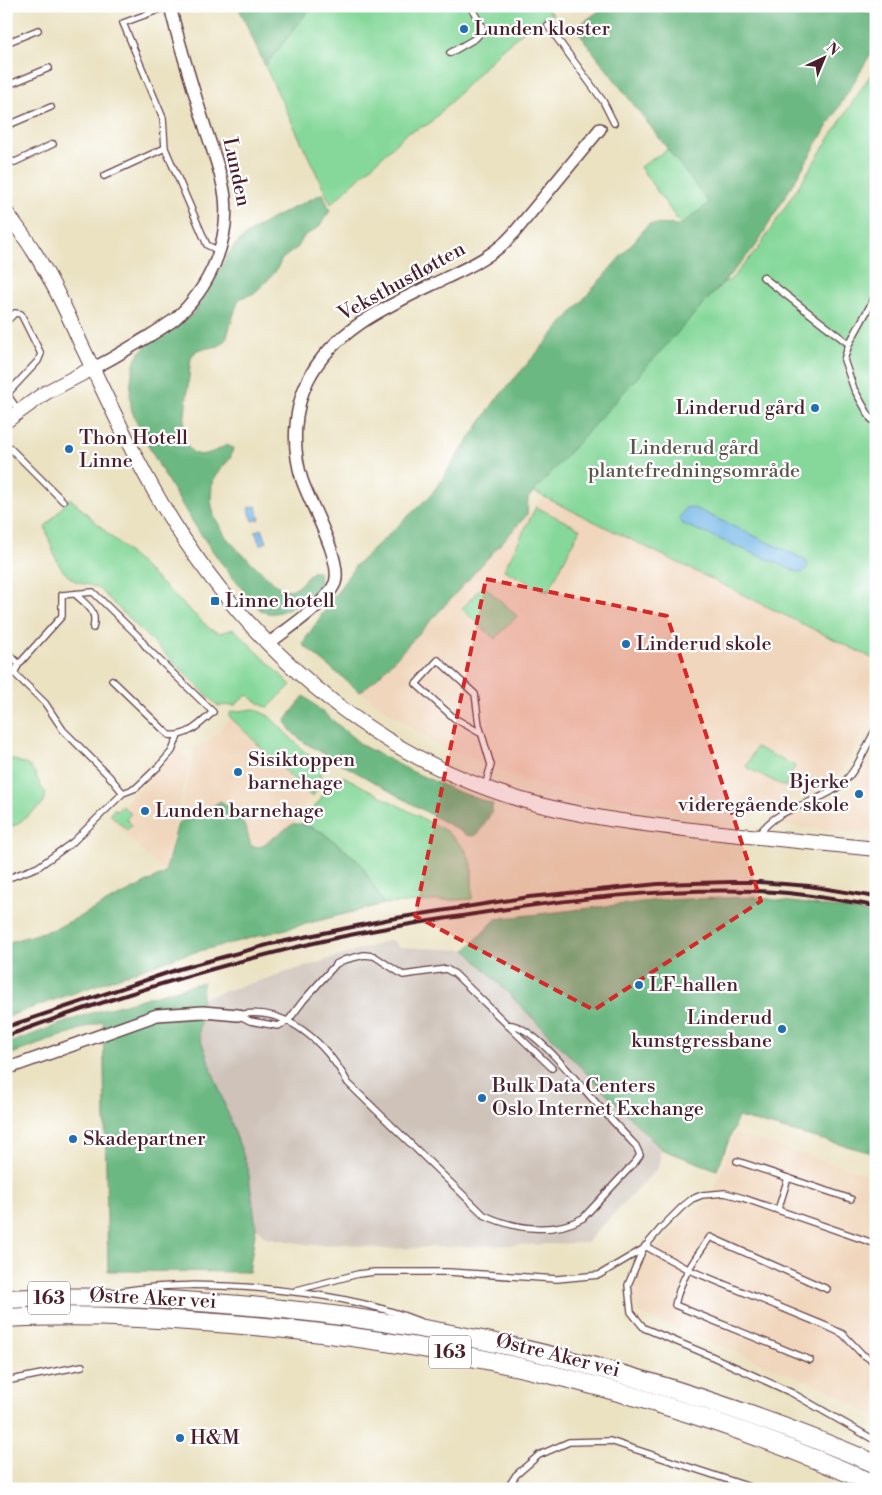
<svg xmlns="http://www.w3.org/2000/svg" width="882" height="1495" viewBox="0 0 882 1495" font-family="'Libre Bodoni',serif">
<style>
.built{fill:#f0d6bc}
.industrial{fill:#cec2b9}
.green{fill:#85d89a;stroke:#687c62}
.forest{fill:#6cb882;stroke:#5b6c56}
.water{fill:#71b6e7;stroke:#5e6a89}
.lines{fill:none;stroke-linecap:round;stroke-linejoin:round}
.service-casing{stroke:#623c42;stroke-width:8}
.minor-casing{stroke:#623c42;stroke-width:14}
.tertiary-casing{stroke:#623c42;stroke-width:16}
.trunk-casing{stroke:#623c42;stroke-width:20}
.service{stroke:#fff;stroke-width:5.5}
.minor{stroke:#fff;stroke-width:11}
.tertiary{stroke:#fff;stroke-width:14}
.trunk{stroke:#fff;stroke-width:18}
.rail{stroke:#4a1f2b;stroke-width:4}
.marked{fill:#d62828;fill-opacity:0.2;stroke:#d62828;stroke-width:4;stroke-dasharray:10 6;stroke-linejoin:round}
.poi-dot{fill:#1f6fb2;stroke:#fff;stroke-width:2}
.labels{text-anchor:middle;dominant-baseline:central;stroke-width:4.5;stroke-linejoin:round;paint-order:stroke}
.shield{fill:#fff;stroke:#80626b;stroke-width:1}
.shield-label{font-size:19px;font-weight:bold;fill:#4a1f2b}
.poi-label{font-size:20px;fill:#4a1f2b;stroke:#fff;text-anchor:start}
.street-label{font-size:20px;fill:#4a1f2b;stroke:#fff}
.park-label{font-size:20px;fill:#5c564c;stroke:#fff}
</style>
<rect width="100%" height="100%" fill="#fff"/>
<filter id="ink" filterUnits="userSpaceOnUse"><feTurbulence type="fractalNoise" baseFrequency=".02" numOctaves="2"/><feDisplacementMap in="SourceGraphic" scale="10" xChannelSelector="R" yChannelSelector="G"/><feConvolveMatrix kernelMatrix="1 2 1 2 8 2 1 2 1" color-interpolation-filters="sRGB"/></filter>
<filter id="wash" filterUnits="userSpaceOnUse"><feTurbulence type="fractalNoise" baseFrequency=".0096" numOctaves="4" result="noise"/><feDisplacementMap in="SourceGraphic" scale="20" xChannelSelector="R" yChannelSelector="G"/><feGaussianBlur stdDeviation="1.12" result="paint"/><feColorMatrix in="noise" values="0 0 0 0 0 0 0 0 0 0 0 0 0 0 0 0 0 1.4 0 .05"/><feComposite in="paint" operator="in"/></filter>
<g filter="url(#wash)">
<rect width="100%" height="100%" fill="#ebe2c2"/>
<g class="built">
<polygon points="544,497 876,660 876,705 842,772 802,795 752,817 696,812 548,789 440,747 360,692 376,679 425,627"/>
<polygon points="231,718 310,795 293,824 260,847 251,846 246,829 220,801 206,811 178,823 195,748 211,740"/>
<polygon points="876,746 876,834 788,826 780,824 782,819 810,810 857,786"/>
<polygon points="179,750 190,760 164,872 107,816 118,805 124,804"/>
<polygon points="735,1133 870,1175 876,1180 876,1213 873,1223 876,1224 876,1416 827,1389 638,1313 633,1302 632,1291 636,1273 644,1261 693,1210 710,1202"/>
</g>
<polygon class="industrial" points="392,940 400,947 466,950 661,1149 658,1168 586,1243 383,1249 347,1244 310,1245 265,1237 256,1227 249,1170 199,1035 202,998"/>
<g class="green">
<polygon points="312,6 542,6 553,14 530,26 502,49 429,124 407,133 331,204 265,66"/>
<polygon points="876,66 876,660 528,489 724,282 730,280 758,249"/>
<polygon points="668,149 710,203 681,225 640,167"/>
<path d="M70,498L210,629L219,633L234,629L291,685L269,707L264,706L247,695L235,705L218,706L100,590C93,585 86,585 78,582C56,573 52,546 45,527Z"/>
<polygon points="536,507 580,529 548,592 504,570"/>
<polygon points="483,585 517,616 495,639 462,609"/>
<polygon points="254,709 269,716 305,752 322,765 318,788 312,797 229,716 231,712"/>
<polygon points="756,747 795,766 785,787 746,767"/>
<path d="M6,756C13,761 22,761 29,766C37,772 37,784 46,793L44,803L16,825L6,827Z"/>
<polygon points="333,777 345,777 446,831 465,849 472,865 472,899 384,904 359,861 322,832 302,824 321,799 326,784"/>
<polygon points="122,806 131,814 126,819 132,825 127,830 110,814 115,808 117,811"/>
</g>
<g class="forest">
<polygon points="238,6 312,6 265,66"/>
<polygon points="606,6 850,6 876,16 876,45 755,247 528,498 527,515 425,627 376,679 360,692 302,644 355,566 431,495 495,401 649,224 681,225 709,203 575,28"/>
<path d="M323,193L330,211L318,228L304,236L298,247L282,259L275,272L266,282L253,294L241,298L238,301L226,339L219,346L197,350L191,357L183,434C190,463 206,456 227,445L233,448L230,459L217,473L212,483L211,501L214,516L226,537L239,551L276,585L283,589L291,590L299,586L313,571H317C332,589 281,620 264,612C256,607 249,598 243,590C211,552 185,512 161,469C151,450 139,431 132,411C128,399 131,371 136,359C146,338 181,329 194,312C204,299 212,284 220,270C223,264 226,256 231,250C252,224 293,209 323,193Z"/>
<path d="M304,696L363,746L413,772L456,791L493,804L491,813L478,834L472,836L467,835L305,743C298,737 287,730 286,720Z"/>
<polygon points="220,801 237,811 246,829 251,846 260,847 293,824 302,824 322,832 359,861 384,904 176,957 6,1017 6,943 57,928 165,873 178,823 206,811"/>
<polygon points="754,897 859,911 876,916 876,1154 738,1117 717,1170 661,1149 466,950 496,919 660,900"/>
<polygon points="203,982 199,1035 248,1168 256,1227 249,1272 108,1271 103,1021 6,1056 6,1044 88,1014"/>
</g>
<g class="water">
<polygon points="256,506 260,519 253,521 248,508"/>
<polygon points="692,507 804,559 808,564 806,569 802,573 798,572 683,524 679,518 685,508"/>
<polygon points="262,529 267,542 260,545 255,531"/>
</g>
</g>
<g filter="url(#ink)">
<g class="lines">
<defs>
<g id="service">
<polyline points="169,6 123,23 163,118 165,148 207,245 219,251"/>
<polyline points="548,26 603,101 614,123"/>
<polyline points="6,43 38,30"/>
<polyline points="450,53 476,38 481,32 482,26 470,6"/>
<polyline points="6,86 49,68"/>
<polyline points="6,126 51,107"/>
<polyline points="6,158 11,161 15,162 53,144"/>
<polyline points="104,176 165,148"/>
<polyline points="763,277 849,344"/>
<polyline points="876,295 849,344 844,360 854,389 871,419 876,422"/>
<polyline points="6,322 15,313 21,314 41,354 38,361 9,392 9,397 19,411"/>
<polyline points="6,444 63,501"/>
<path d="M75,594C87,605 98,611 93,628"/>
<polyline points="6,651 19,664 14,673 45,703 63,730 109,776 123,793"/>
<path d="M19,664L62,616V595L93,592L138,636L147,648L213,712C200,724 188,737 169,735L112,680"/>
<polyline points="482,734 454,718 416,684 438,660 475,694 479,725 491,765 485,786"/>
<path d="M757,837C779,804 810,808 838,787C856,774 865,748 876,729"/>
<polyline points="6,879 38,867 73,842 123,793 136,788 160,765 172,751 178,736"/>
<path d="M238,1015C286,1005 326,1043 348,1083L484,1215C514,1229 553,1235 583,1218L636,1161L640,1155L636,1146C620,1129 605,1113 589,1095C575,1079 529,1021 507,1025"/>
<polyline points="238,1015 250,1021 278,1026 288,1021 303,1001 336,964 344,960 364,955 374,956 403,975 446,969 455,974 552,1068"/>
<polyline points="737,1161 851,1199"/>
<polyline points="778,1210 788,1178"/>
<polyline points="876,1244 743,1198 725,1193 702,1195 692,1199 682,1207 661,1228 643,1249 628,1285 631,1312 644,1328 711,1356 792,1393 876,1441"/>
<polyline points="645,1246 687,1269 826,1326 843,1334 862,1354 876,1363"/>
<polyline points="297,1290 358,1274 375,1272 448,1272 557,1279 599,1275 643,1249"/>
<path d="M123,1291C168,1283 212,1285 257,1288C313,1293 369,1301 421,1322"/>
<path d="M810,1360L675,1305C681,1277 694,1260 710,1237L827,1289"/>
<polyline points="6,1381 82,1366"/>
<polyline points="507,1489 516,1475 539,1455 569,1442 610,1441 756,1489"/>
</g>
<g id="minor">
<path d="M93,368C109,361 122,352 136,344C149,336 163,328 175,319C209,289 230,242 225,197C222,174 213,152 206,130C193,89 180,48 170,6"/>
<path d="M268,644C287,629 326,604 335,583C343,561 310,504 302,480C292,448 293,411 308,380C335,326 397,302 448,277C473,265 496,254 514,233L600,129"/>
<polyline points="6,1069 157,1015 203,1012 238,1015"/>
</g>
<g id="tertiary">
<path d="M6,212C15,224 25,237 33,250C52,279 67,312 81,344C107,398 132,454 163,506C244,642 368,755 522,800C580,817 641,824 701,831C759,837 817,843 876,849"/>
<polyline points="6,421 45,393 93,368"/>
</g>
<g id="trunk">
<path d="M6,1299C75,1296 144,1298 212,1303C441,1319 665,1374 876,1464"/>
<path d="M6,1318C72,1314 138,1317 203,1322C434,1337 665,1390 876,1485"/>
</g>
</defs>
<use href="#service" class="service-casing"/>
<use href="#minor" class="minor-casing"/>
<use href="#tertiary" class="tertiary-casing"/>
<use href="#trunk" class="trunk-casing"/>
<use href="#service" class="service"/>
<use href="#minor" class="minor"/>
<use href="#tertiary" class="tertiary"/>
<use href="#trunk" class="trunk"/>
<g class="rail">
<polyline points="6,1027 179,969 271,944 390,919 529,897 658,884 731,882 759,882 809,886 876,897"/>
<path d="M6,1036C116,996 226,962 340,937C386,927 434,920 481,913C571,899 664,888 756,891C796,892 836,900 876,906"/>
</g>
</g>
</g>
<path class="marked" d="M486,579L667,616L761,901L594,1010L415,916Z"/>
<g class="poi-dot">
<circle cx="464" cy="29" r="5"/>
<circle cx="815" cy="408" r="5"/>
<circle cx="69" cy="449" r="5"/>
<rect x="210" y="596" width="10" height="10" rx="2.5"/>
<circle cx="626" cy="644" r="5"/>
<circle cx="238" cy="772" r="5"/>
<circle cx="859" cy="794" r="5"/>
<circle cx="145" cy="811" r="5"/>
<circle cx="639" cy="985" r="5"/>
<circle cx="782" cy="1029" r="5"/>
<circle cx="482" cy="1098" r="5"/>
<circle cx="73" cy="1139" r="5"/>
<circle cx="180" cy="1438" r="5"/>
</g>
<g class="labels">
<g class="shield">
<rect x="28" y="1281.5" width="42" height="33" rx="4"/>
<rect x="429" y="1335.5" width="42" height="33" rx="4"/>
</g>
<g class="shield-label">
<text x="49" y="1298">163</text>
<text x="450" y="1352">163</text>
</g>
<g class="poi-label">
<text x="474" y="29">Lunden kloster</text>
<text x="805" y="408" text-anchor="end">Linderud gård</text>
<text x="79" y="438">Thon Hotell<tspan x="79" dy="23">Linne</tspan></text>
<text x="225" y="601">Linne hotell</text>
<text x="636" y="644">Linderud skole</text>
<text x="248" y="760">Sisiktoppen<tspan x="248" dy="23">barnehage</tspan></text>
<text x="849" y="782" text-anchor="end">Bjerke<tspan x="849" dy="23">videregående skole</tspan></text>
<text x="155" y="811">Lunden barnehage</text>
<text x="649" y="985">LF-hallen</text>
<text x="772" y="1018" text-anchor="end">Linderud<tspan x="772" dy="23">kunstgressbane</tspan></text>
<text x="492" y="1086">Bulk Data Centers<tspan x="492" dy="23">Oslo Internet Exchange</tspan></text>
<text x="83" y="1139">Skadepartner</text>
<text x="190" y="1438">H&amp;M</text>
</g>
<g class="street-label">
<text transform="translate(236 172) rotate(78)">Lunden</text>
<text transform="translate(402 282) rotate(-29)">Veksthusfløtten</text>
<text transform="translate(153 1299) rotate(3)">Østre Aker vei</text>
<text transform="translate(558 1356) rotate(14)">Østre Aker vei</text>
</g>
<g class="park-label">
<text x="694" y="448">Linderud gård<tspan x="694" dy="23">plantefredningsområde</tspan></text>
</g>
</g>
<rect width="882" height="1495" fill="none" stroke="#fff" stroke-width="25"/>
<g transform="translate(824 58) rotate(44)" stroke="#ffffff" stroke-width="4" paint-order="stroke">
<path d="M0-4L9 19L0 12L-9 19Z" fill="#4a1f2b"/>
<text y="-8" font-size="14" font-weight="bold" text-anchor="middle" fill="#4a1f2b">N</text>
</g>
</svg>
